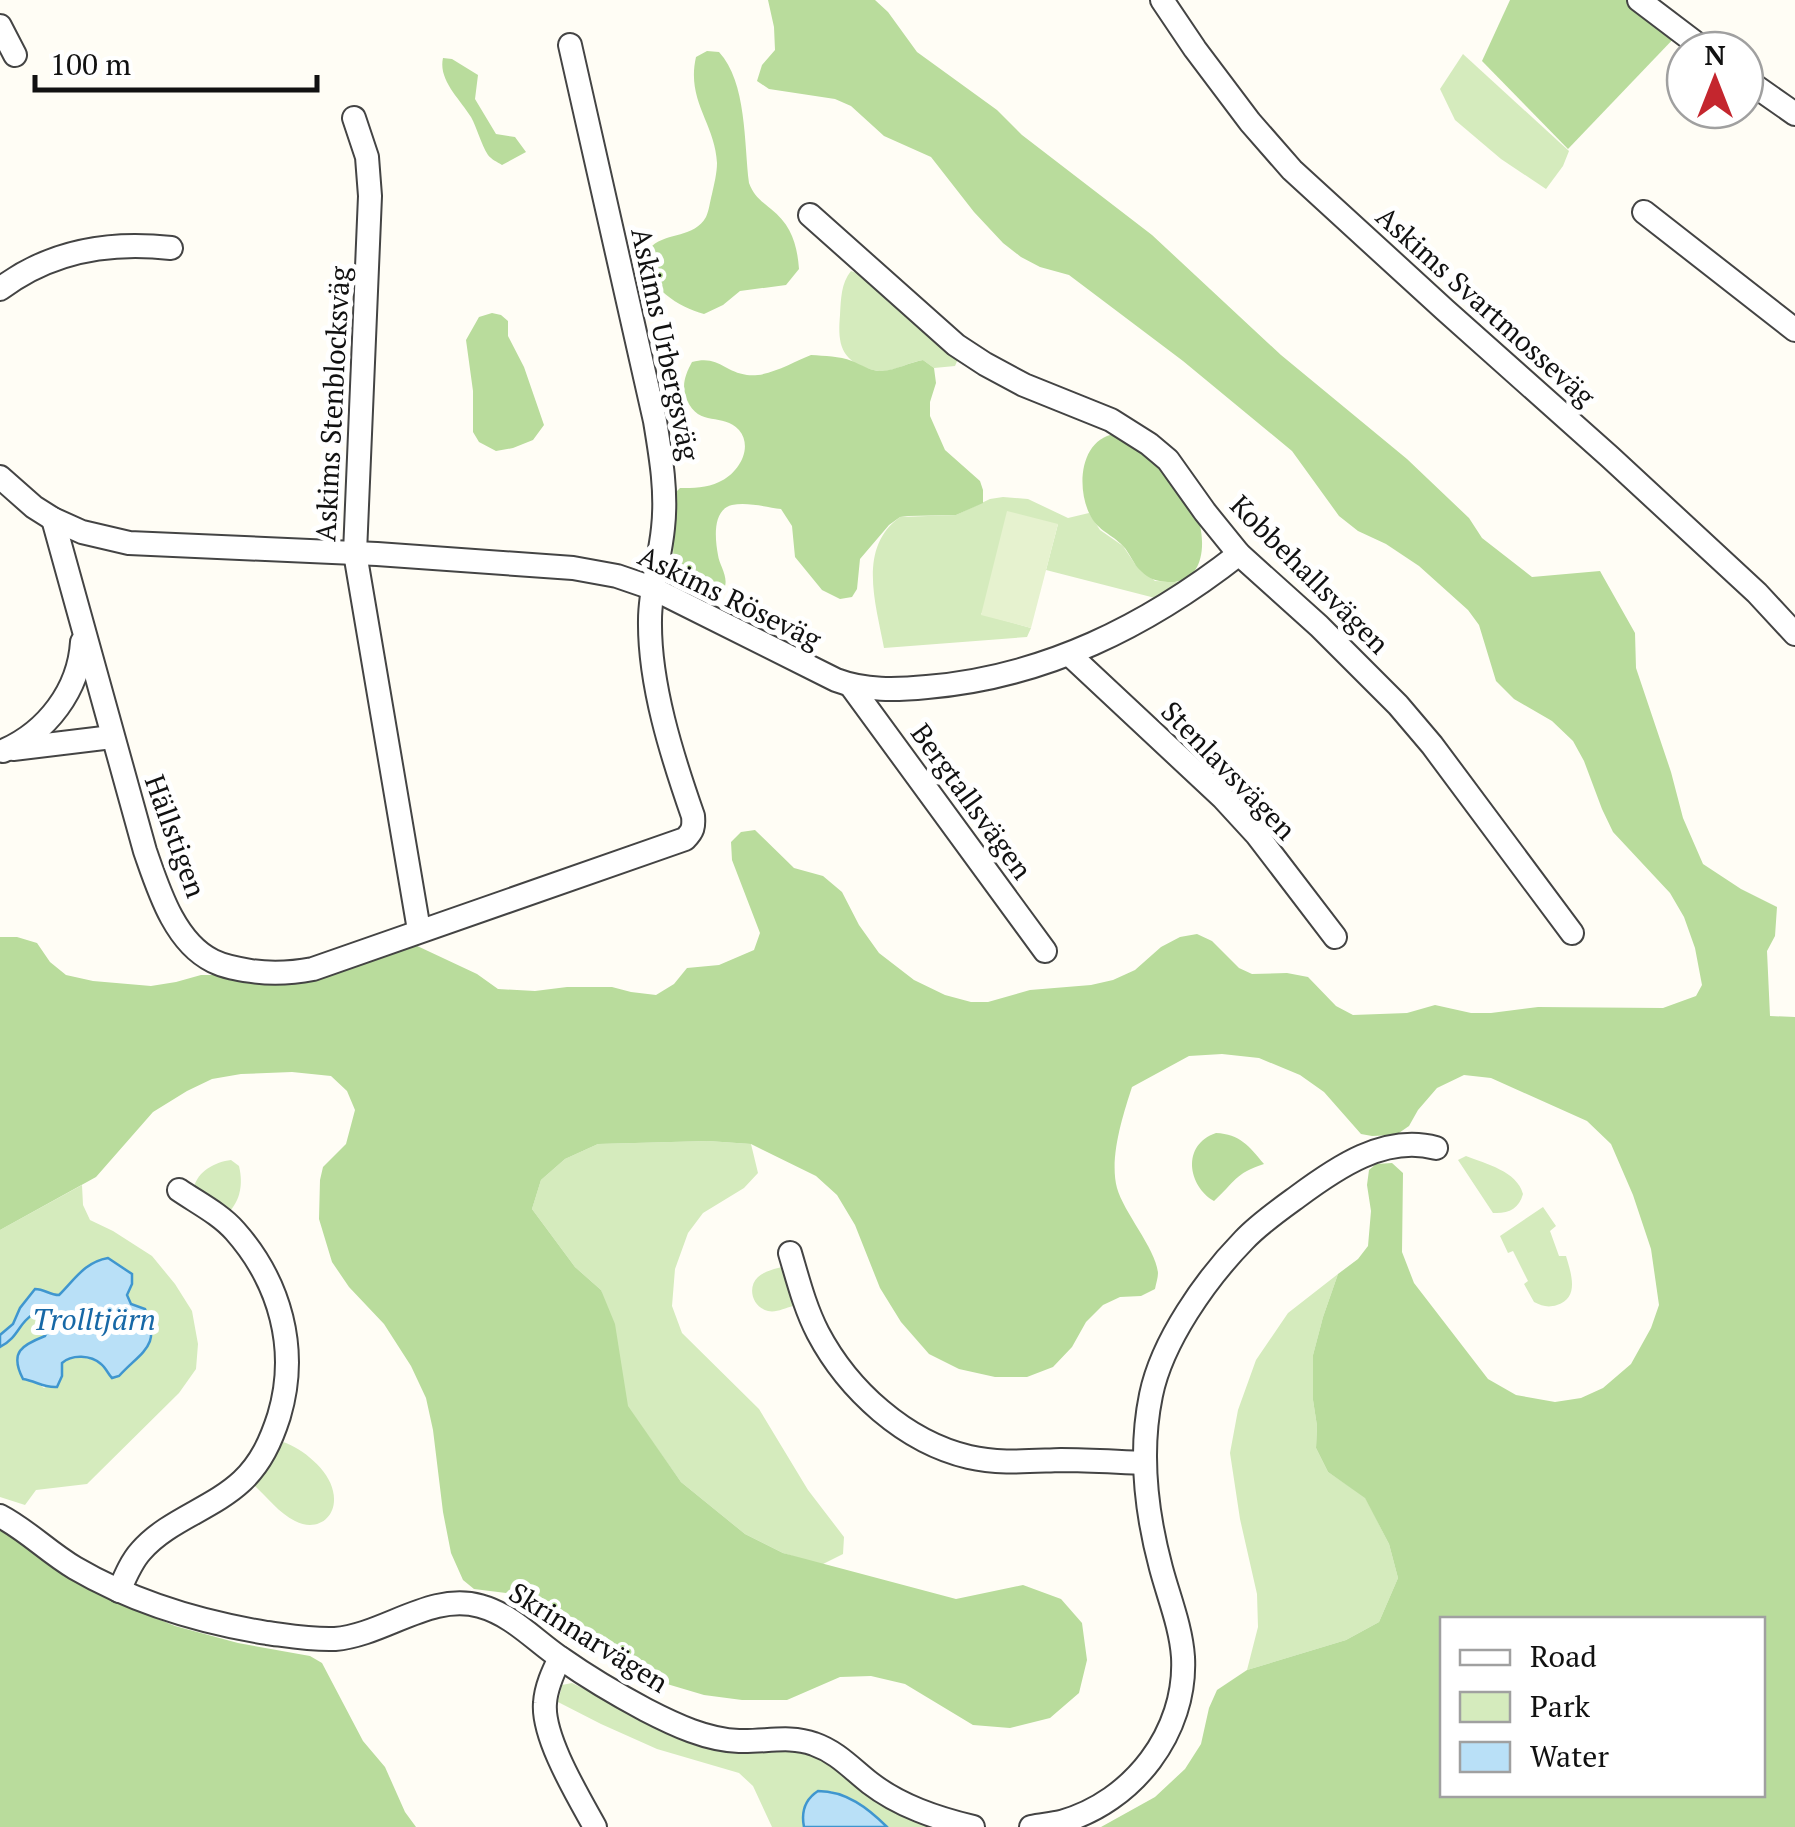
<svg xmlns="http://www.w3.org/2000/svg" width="1795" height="1827" viewBox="0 0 1795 1827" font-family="'PT Serif',serif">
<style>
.green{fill:#d5ebbd}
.forest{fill:#b9dc9c;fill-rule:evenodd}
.pitch{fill:#e6f2cf}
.water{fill:#b9e0f7;stroke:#3f96cf;stroke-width:2.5}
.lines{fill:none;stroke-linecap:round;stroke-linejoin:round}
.street-casing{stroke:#444;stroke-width:26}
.street{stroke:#fff;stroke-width:22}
.labels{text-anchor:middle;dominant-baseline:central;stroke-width:10;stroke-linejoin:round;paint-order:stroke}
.street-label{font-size:28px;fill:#111;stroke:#fff}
.water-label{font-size:30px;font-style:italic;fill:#1768a6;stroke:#fff}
</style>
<rect width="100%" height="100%" fill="#fffdf5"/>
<g class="green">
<polygon points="1463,54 1569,151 1563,166 1546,189 1501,159 1455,120 1440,89"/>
<path d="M851,271L864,276L932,340L958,359L955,366L934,368L923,360C910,362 896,370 885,371C879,372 869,369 863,367C839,357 838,339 840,315C841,299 841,283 851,271Z"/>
<path d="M1003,497L1028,499L1068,518L1089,513L1100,530L1123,546L1135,564L1155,581L1179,582L1170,593L1159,599L1046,570L1058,524L981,614L1031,628L1027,637L884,648C876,604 857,548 900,517L956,515L990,499Z"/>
<polygon points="708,1141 751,1144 758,1173 744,1188 703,1213 688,1233 675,1269 672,1306 682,1333 759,1409 808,1490 844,1537 843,1554 821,1565 783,1553 745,1534 681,1482 627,1406 601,1290 575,1267 532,1209 541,1180 565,1159 598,1144"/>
<path d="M1466,1156C1486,1164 1517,1171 1523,1194C1519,1209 1508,1214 1493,1213L1458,1160Z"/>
<path d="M231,1160L239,1166C243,1183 241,1200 228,1213L194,1187C198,1171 215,1162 231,1160Z"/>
<path d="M82,1185L83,1205L90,1220L113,1231L152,1256L175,1284L192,1311L198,1344L196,1369L179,1393L87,1484L36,1490L25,1505L0,1497V1347C19,1338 19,1323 32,1315L42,1318L48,1330L45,1336L30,1342L23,1379L34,1381L44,1388L62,1376V1363L69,1357C84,1356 99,1359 107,1373L142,1353L145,1309L131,1304L127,1295L132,1284V1274L107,1258C85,1262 74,1279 59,1295H51L35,1289L20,1308L13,1324L0,1335V1230Z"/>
<path d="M1543,1207L1556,1226L1550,1231L1559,1256H1566C1571,1273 1580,1298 1557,1305C1548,1308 1542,1306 1534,1302L1524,1284L1528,1281L1513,1251L1508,1253L1500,1236Z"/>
<path d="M782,1267L793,1306C785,1308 776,1313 768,1311C752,1307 747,1287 758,1277C765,1271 774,1269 782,1267Z"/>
<polygon points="1338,1274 1323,1317 1313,1355 1313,1400 1317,1426 1316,1448 1328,1472 1365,1497 1389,1544 1398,1578 1379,1622 1346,1640 1247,1670 1258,1627 1257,1594 1240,1519 1230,1453 1238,1410 1256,1360 1288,1313"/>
<path d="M283,1442C302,1448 329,1470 333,1491C339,1516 318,1533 295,1521C279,1513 266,1496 253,1484L274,1458Z"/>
<polygon points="572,1683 699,1745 745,1753 779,1750 811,1754 826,1761 883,1805 933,1827 887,1827 874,1814 831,1791 802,1814 804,1827 772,1827 753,1786 739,1773 657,1749 601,1724 558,1702 562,1685"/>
</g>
<g class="forest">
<path d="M768,0H875L888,12L917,52L997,110L1022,135L1152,235L1281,355L1407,459L1469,518L1482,538L1532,577L1600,571L1635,633L1636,668L1671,772L1683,818L1703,864L1741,889L1777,907L1775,936L1767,951L1770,1016L1795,1017V1827H1101L1155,1797L1185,1769L1201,1744L1209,1708L1217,1690L1247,1670L1346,1640L1379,1622L1398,1578L1389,1544L1365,1498L1328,1472L1316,1448L1317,1426L1313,1400V1355L1323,1317L1338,1274L1358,1259L1368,1246L1371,1211L1367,1185L1369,1170L1376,1164L1392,1163L1403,1173L1402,1252L1414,1283L1488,1379L1516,1395L1555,1402L1581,1398L1603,1388L1631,1364L1651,1328L1659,1305L1651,1249L1633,1195L1611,1144L1587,1121L1491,1078L1464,1075L1437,1088L1418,1110L1409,1126L1396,1135L1372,1136L1361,1134L1324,1092L1300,1075L1259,1058L1222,1054L1189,1056L1132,1087C1123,1115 1109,1158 1117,1188C1124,1213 1156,1249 1158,1273C1158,1278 1156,1283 1155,1289L1141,1296L1120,1297L1103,1305L1086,1322L1072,1347L1053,1367L1027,1377H995L959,1369L929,1354L901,1322L880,1288L855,1225L837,1195L816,1176L751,1144L708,1141L598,1144L565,1159L541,1180L532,1209L575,1267L601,1290L615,1324L628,1406L681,1482L745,1534L783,1553L956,1599L1023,1585L1061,1599L1082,1623L1087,1660L1079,1693L1050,1718L1010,1728L973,1725L905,1684L871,1676L840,1677L787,1700H742L704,1695L667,1684L631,1664L607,1643L561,1613L515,1594L474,1589L463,1580L451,1553L443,1512L433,1430L426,1398L411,1366L384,1324L349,1287L332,1262L319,1219L320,1180L323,1167L346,1144L355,1110L347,1091L331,1076L292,1072L241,1074L212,1079L187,1091L153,1112L96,1177L0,1230V937H17L37,943L50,962L66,975L93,981L151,986L176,982L201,975H226L413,944L477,974L498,989L535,991L567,987H612L631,992L656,995L674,984L687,968L719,965L754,950L760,933L732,860L731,842L741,832L755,830L794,868L823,876L842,892L859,925L879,953L914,980L945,995L971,1002H988L1030,990L1091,985L1113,980L1135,970L1161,947L1180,937L1197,934L1212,941L1239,968L1252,974L1287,973L1308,977L1336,1006L1353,1015L1407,1013L1435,1005L1471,1013H1491L1538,1007L1663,1008L1696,996L1702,985L1695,948L1684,917L1670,893L1613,832L1602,809L1584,761L1573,741L1552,721L1514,699L1496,681L1479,625L1468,610L1419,566L1386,544L1358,531L1339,516L1292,451L1183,361L1069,275L1040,267L1021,257L1003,243L974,212L931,157L884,136L851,106L835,99L769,89L757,81L762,65L775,50L774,27ZM1442,1620H1762V1794H1442Z"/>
<polygon points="1510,0 1633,0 1678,34 1568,149 1482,61"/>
<path d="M707,51L719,52C747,82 744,144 749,183C754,196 760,200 771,209C791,225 797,243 799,269L786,285L740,291L723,305L704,314C678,307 649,288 644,259C645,257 650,248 652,246C668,232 694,238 706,217C709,211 710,201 712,194C714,185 717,173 717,163C715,123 686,101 696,57Z"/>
<path d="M443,58L452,59L478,75L475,99L496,134L515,137L526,152L502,165C497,162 491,159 488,155C481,144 477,128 471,117C460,99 438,80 443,58Z"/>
<polygon points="492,313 501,315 508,321 508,336 524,367 544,425 533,440 513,448 496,451 479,442 473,432 473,391 466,340 479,317"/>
<path d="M811,355C825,356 839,356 852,361C862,365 872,372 883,371C895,370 911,362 923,360L934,368L936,383L930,402V416L945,450L980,481L983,490V503L956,515L908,516L900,517L889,525L860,559L857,589L852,597L840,599L822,590L795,557L792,526L781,509C766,507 747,502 732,505C712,510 715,539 718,555C719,564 728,576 725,586C723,595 714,596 706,599L682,583L673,566L674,494L680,488C693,488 707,488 719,482C738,474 754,448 739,430C723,412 699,428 687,400C681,386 685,375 692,362C719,355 724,372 747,375C767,378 793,362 811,355Z"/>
<path d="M1115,434C1145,453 1175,473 1193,506C1207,532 1209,584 1168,582C1156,581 1149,579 1141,571C1133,564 1130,553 1123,546C1112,534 1098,531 1090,515C1076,488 1080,439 1115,434Z"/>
<path d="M1216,1133C1240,1134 1249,1146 1264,1164C1235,1173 1235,1182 1214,1201C1188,1186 1181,1145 1216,1133Z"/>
<polygon points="0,1527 52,1567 112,1600 175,1626 238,1643 310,1656 322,1663 363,1741 385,1767 405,1812 416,1827 0,1827"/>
</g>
<polygon class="pitch" points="1007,511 1058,524 1031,628 981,615"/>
<g class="water">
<path d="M108,1258L132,1274V1284L127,1295L131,1304L145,1309C162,1346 142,1351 119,1376L112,1378C108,1374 106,1368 101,1364C91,1355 72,1354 62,1363V1376L57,1387C43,1388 36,1381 23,1379C9,1352 22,1345 45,1336L48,1330C44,1321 42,1318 32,1315C18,1324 19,1337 0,1347V1335L13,1324L20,1308L35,1289C45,1289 49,1295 59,1295C75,1279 85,1262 108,1258Z"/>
<path d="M818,1791C846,1791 868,1808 887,1827H804C801,1812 804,1800 818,1791Z"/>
</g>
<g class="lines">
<defs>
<g id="street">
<polyline points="1162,0 1195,49 1250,122 1292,170 1445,310 1610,457 1757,593 1795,634"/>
<polyline points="1639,0 1705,50"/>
<polyline points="0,26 15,55"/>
<polyline points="1745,79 1795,114"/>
<polyline points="354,118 367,157 370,196 355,553 419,930"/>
<polyline points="1644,212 1795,330"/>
<polyline points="810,215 956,345 985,364 1024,385 1111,420 1149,444 1168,460 1205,512 1239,554 1319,626 1398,705 1432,745 1572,933"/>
<path d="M0,289C50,251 110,241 171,248"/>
<path d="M0,477L34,507L53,519L82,532L129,543L377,554L573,568L617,576L652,588L836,680C865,691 896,690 927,687C1045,677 1147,626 1239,554"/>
<path d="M53,519L145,851C158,888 174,942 213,961C225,967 238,969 251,971C272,974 292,973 313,969L685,839C693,831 694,827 693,816C672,756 649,684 650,620C650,589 660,559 663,528C667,492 661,457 655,421L570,45"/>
<polyline points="1070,655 1223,798 1257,835 1335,937"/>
<polyline points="851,686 1045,951"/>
<polyline points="13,749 112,737"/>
<path d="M3,751C47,732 79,690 82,642"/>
<path d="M790,1253C798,1280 805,1308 818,1333C848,1390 905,1442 969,1457C998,1464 1030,1461 1061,1460C1089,1460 1117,1462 1145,1463"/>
<path d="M0,1516C27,1530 48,1552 75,1568C133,1602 200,1622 267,1633C290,1636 312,1640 335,1639C384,1635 431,1592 480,1606C513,1615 535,1641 562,1659C589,1678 618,1695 646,1710C675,1725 707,1740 739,1741C765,1742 790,1735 814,1744C837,1752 851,1768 870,1783C900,1806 936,1818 973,1827"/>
<path d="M119,1591C125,1577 131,1562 141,1551C168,1520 212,1509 242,1481C261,1463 271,1441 279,1416C299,1349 280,1282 235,1231C220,1214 198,1203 179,1190"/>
<path d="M560,1658C553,1672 546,1687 545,1703C542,1737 578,1796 595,1827"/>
<path d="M1031,1827C1041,1825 1052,1824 1061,1822C1133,1802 1187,1732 1183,1657C1181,1627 1169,1598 1161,1568C1146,1512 1139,1453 1151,1395C1162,1341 1206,1279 1244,1240C1259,1224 1279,1210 1297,1197C1336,1168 1385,1134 1436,1148"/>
</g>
</defs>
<use href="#street" class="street-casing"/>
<use href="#street" class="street"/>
</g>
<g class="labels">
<g class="street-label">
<text transform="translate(1486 306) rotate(42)">Askims Svartmosseväg</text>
<text transform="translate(666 344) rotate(78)">Askims Urbergsväg</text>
<text transform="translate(332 404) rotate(-87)">Askims Stenblocksväg</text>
<text transform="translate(1310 574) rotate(45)">Kobbehallsvägen</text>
<text transform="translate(730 597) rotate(26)">Askims Röseväg</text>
<text transform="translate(1229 770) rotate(46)">Stenlavsvägen</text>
<text transform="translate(972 801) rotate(54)">Bergtallsvägen</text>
<text transform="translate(176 836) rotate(70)">Hällstigen</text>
<text transform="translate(589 1637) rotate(32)">Skrinnarvägen</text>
</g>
<g class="water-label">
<text x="94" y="1319">Trolltjärn</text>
</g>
</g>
<rect x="1440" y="1617" width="325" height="180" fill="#ffffff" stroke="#a0a0a0" stroke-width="2.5"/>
<rect x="1460" y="1650" width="50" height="15" fill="#ffffff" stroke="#a0a0a0" stroke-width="2.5"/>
<text x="1530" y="1667" font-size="30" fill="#111111">Road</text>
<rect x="1460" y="1692" width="50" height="30" fill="#d5ebbd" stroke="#a0a0a0" stroke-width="2.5"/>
<text x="1530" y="1717" font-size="30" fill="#111111">Park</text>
<rect x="1460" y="1742" width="50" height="30" fill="#b9e0f7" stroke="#a0a0a0" stroke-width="2.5"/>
<text x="1530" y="1767" font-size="30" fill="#111111">Water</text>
<g transform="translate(1715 80)"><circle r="48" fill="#ffffff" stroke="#a0a0a0" stroke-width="2.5"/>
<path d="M0-8L18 38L0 25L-18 38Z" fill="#c4262e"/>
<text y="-15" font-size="28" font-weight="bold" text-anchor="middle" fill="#111111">N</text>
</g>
<path d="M35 75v15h282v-15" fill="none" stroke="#111111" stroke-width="5"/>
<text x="50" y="75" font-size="30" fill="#111111" stroke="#ffffff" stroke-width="8" paint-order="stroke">100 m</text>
</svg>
